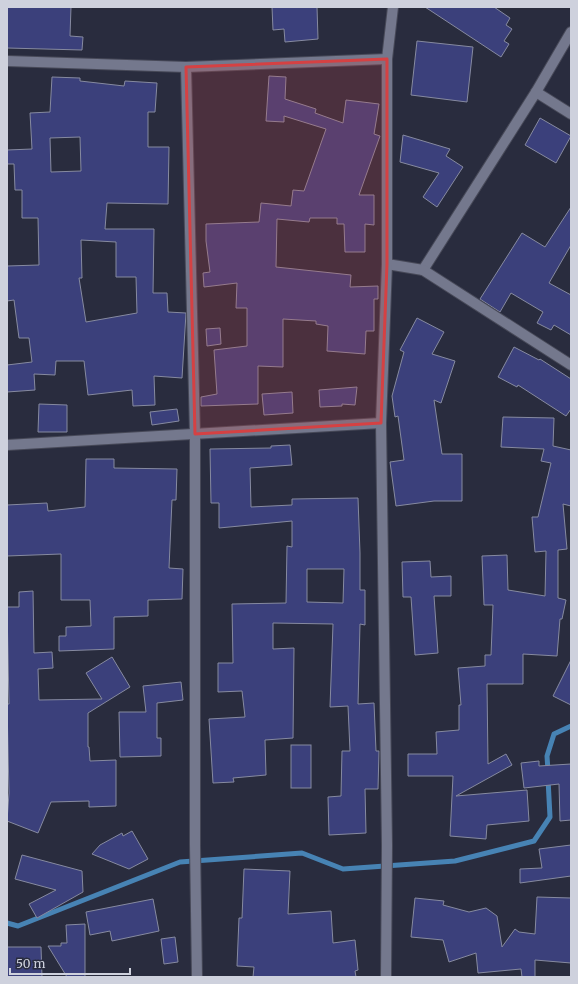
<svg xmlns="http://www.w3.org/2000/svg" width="578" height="984" viewBox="0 0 578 984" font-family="Merriweather,serif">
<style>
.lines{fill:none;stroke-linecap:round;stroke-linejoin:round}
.stream{stroke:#4783b4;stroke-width:5}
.building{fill:#3b407b;stroke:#868aa0;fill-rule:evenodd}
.minor-casing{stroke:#474958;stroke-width:12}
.minor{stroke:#74788d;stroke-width:10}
.marked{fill:#d54143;fill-opacity:0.2;stroke:#d54143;stroke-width:3;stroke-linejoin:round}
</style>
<rect width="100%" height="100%" fill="#292c3e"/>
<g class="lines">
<g class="stream">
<polyline points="548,771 547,756 554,734 571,726"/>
<polyline points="7,923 18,926 180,862 302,853 343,869 455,861 534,841 550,817 548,779"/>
</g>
</g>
<g class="building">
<polygon points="7,7 71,7 70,36 83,37 82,50 7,48"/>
<polygon points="272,7 317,7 318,39 285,42 284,29 273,30"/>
<polygon points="425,7 494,7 510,18 506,25 512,29 504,41 509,44 501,57"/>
<polygon points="417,41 473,47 467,102 411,95"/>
<polygon points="269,76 286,77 285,99 316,109 315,113 343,123 346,100 379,104 374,134 380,136 359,195 374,195 374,225 365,224 365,252 345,252 344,224 337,224 337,218 310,218 309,222 277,219 276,267 351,275 350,287 378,286 378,299 374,299 374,331 366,331 365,354 327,351 328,326 316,324 316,321 283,319 283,367 258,366 258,404 201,406 201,397 217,394 214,350 247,346 247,308 236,308 237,283 204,287 203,273 210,272 206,241 206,224 259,222 261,203 291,206 293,190 304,191 326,129 284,116 284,122 266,121"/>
<path d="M52,77L80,78V81L124,86L125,81L157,83L155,112H148V147H169L168,204L107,203L105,229H154L153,293H167L168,312L186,313L182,378L154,376L155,405L133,406L132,390L88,395L84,361H56L55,375L34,374L35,390L7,392V365L32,362L29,338H19L14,300L7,301V266L39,265L38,218H22V190H15L14,164H7V150L32,149L30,113L50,112ZM80,137L81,171L51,172L50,138ZM81,240L116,242V277H136L137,313L86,322L79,278H82Z"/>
<polygon points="540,118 571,136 556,163 525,145"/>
<polygon points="403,135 450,149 446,156 463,167 437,207 423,197 439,173 400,162"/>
<polygon points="571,207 571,245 549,283 571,295 571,335 554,325 551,330 537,323 543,312 511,293 500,312 480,299 522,233 545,247"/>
<polygon points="417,318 444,332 432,354 455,361 441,403 434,400 442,454 462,454 462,501 434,501 396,506 390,462 404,460 398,416 395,417 392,396 404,352 400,350"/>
<polygon points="220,328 221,344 207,346 206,329"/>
<polygon points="514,347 539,360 540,359 571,379 571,409 566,416 518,385 517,387 498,377"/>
<polygon points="357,387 355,405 342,404 342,406 320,407 319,390"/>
<polygon points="292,392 293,413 264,415 262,394"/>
<polygon points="39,404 67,405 67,432 38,432"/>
<polygon points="177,409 179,421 152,425 150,412"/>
<polygon points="503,417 554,418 553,446 571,450 571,506 563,504 567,549 558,550 558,598 566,600 562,619 560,619 557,656 523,654 523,684 487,684 488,764 506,754 512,765 456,796 527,790 529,821 487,825 486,839 450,836 453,776 408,776 408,754 437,754 436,732 459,730 459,705 461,705 458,668 485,666 485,655 491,655 493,605 484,605 482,556 507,555 508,590 545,596 546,551 535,552 532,517 538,517 551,463 541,461 544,449 501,447"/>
<path d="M290,445L292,465L250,468L251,507L292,505V499L358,498L360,553V590H365V625L360,624L358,704L374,703L376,751H379L378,789H365L366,833L329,835L328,797L341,796L342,751H350L348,706L330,707L333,624L273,623V649L294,648L293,738L265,740L266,775L233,778L234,782L213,783L209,719L245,717L242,691L218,692V663H233L232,604L286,603L287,546L292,547V521L219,528V503H211L210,449L271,448V446ZM307,569H344L343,603L307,602Z"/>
<polygon points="86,459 114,459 114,468 177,469 176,500 172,500 169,568 183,569 182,599 148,600 148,616 114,617 114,649 59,651 59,636 66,636 66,627 91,626 90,600 61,600 61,554 7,556 7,505 47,503 48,511 85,507"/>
<polygon points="430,561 431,577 451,576 451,596 434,596 438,653 415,655 411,597 403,597 402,562"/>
<polygon points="33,591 34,653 52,652 53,668 38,669 39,700 102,699 86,673 112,657 130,687 88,713 88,747 89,747 90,761 116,760 116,806 89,807 89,801 51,802 38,833 7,821 9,793 7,704 9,704 7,607 19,607 19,592"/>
<polygon points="571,660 571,705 553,696"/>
<polygon points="181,682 183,700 157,703 157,738 161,738 161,756 120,757 119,712 146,712 143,686"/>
<rect x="291" y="745" width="20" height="43"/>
<polygon points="539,761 539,766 571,764 571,820 560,821 559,784 524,788 521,763"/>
<polygon points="132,831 148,859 129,869 92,854 100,845 122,833 123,836"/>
<polygon points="571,845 571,876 520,883 520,869 542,868 539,849"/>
<polygon points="22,855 82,871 83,892 37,918 29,904 56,890 15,879"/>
<polygon points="244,869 290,871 288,914 331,911 333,943 355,940 358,970 355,971 356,977 253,977 254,967 237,966 239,918 242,918"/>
<polygon points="537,897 571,898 571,963 535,960 535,977 522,977 521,969 478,973 476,953 449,962 443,940 411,937 415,898 444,901 443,905 469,912 486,908 497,916 502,947 515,929 519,932 535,934"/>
<polygon points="153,899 159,931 112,941 110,931 90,935 86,912"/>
<polygon points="85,924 85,977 67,977 48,946 61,946 61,943 67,943 66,925"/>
<polygon points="175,937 178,962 164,964 161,939"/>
<polygon points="7,947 41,947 42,977 7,977"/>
</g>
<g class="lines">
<defs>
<g id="minor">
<polyline points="7,61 186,67 387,59"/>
<polyline points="186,67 195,434 195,845 197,977"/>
<polyline points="536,92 571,114"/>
<polyline points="387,264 423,270 536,92 571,32"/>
<polyline points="423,270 571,365"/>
<polyline points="7,445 381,423"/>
<polyline points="386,977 387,845 381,423 387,264 387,59 393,7"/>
</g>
</defs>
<use href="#minor" class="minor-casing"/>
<use href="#minor" class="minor"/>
</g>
<path class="marked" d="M387,59V264L381,423L195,434L186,67Z"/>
<rect width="578" height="984" fill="none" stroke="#ced1dd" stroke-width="16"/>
<path d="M10 968v6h120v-6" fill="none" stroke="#ced1dd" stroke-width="2"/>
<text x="16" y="968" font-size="12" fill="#ced1dd" stroke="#292c3e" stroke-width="3" paint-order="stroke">50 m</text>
</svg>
